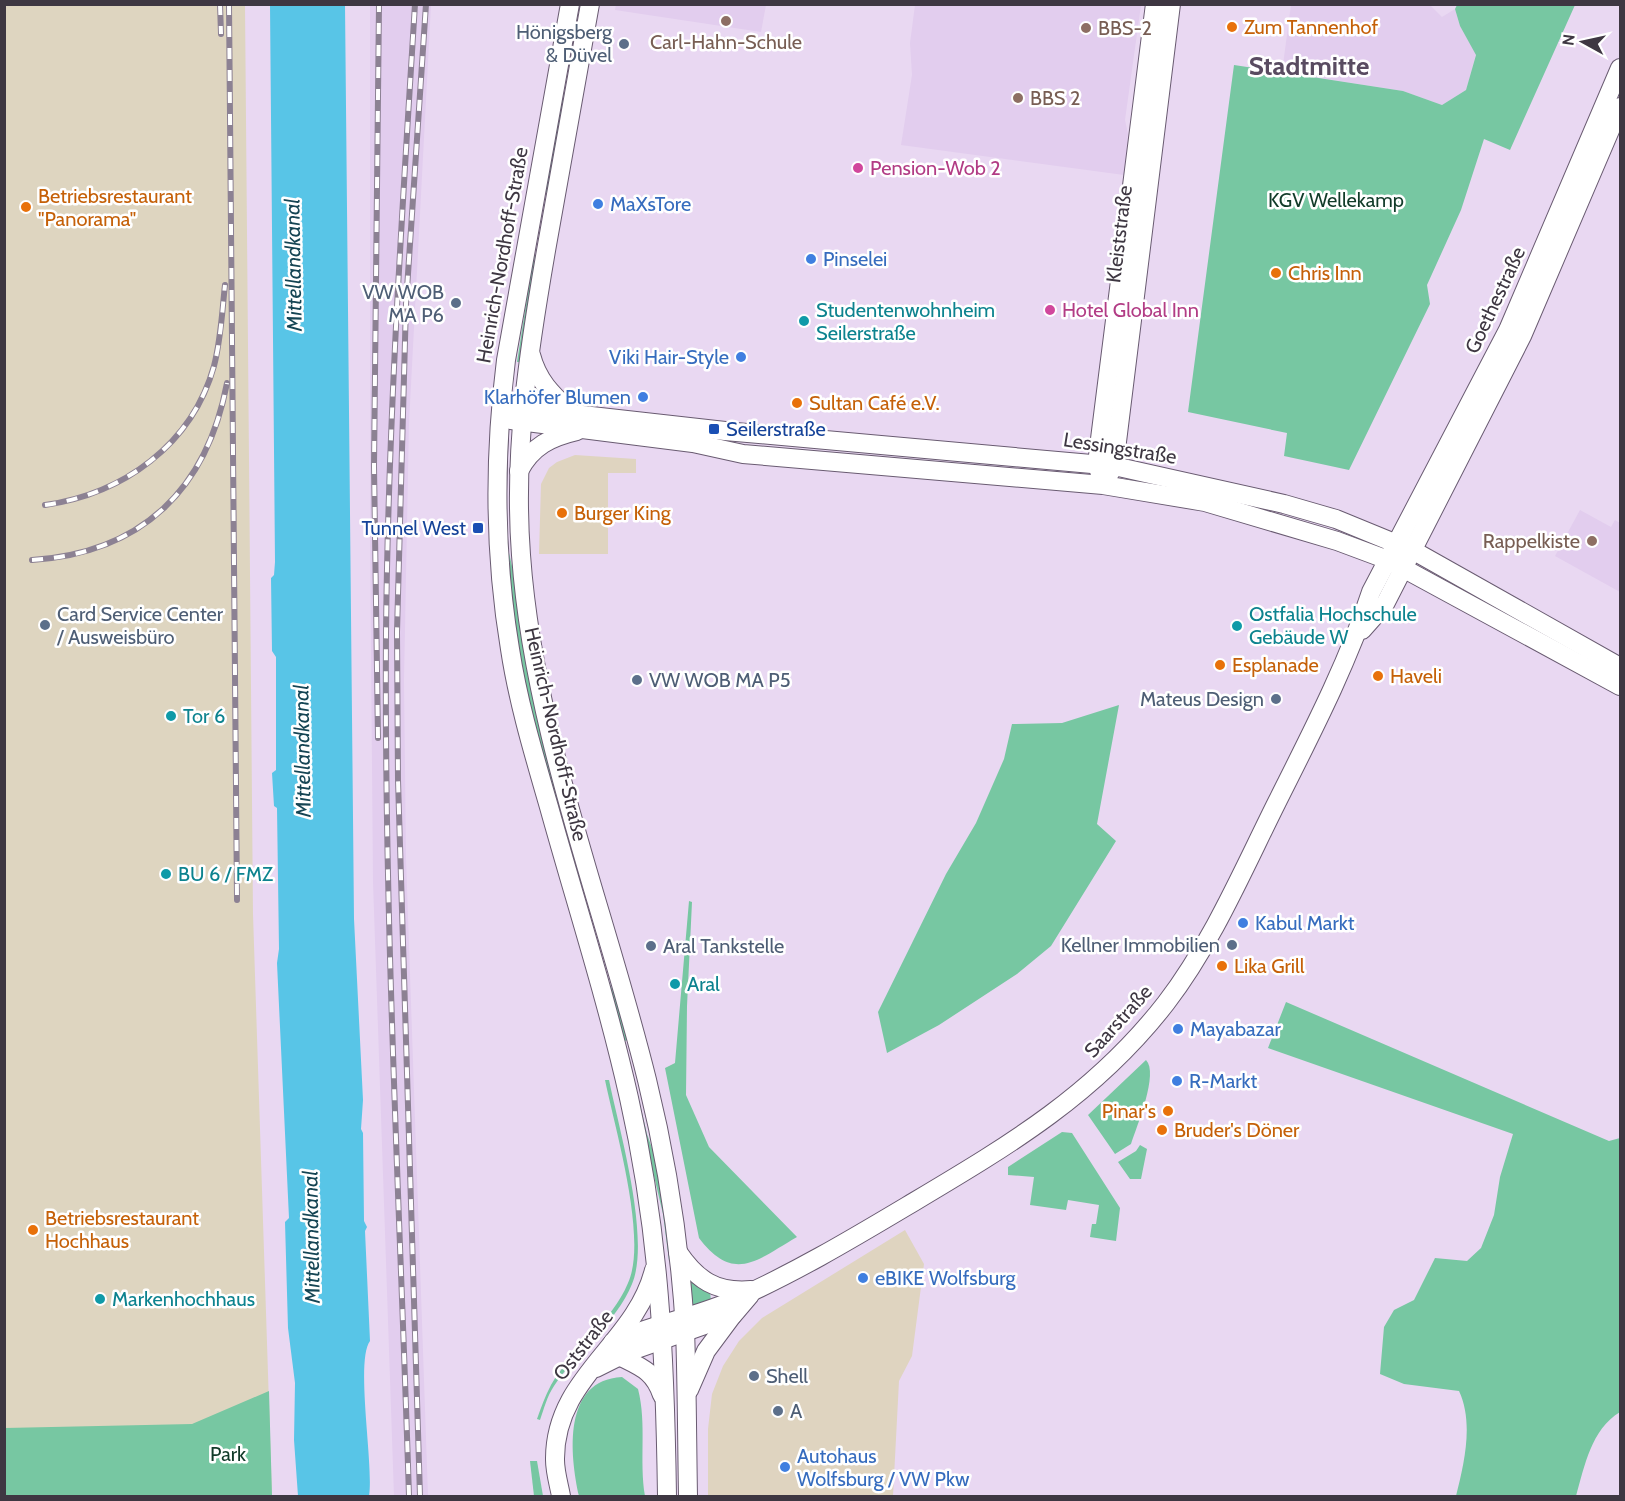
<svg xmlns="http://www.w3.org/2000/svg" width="1625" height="1501" viewBox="0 0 1625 1501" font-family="Cabin,sans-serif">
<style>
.commercial{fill:#dfd4c0}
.industrial{fill:#ded5c0}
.built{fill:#e2cdee}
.green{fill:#77c7a2}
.water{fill:#58c5e7}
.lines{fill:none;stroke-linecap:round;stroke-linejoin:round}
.secondary-casing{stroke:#695b71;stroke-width:20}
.secondary{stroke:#fff;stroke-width:18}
.rail-casing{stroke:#8c8193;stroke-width:6}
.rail{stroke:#fff;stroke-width:4;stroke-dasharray:11;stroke-linecap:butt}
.education-dot{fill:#8d6e63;stroke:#fff;stroke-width:2}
.food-dot{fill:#e8710a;stroke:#fff;stroke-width:2}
.service-dot{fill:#5c6f8a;stroke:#fff;stroke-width:2}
.hotel-dot{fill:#d1479c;stroke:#fff;stroke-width:2}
.shop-dot{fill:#3f7fe0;stroke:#fff;stroke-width:2}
.culture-dot{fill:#0f9aa8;stroke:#fff;stroke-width:2}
.transit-dot{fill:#1a4fb4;stroke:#fff;stroke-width:2}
.labels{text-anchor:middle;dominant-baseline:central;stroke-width:5;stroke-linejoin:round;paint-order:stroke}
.food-label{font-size:20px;fill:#c56008;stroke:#fff;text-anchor:start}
.education-label{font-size:20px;fill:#785e54;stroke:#fff;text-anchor:start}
.service-label{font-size:20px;fill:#4e5e75;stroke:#fff;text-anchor:start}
.hotel-label{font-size:20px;fill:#b23c85;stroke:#fff;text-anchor:start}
.park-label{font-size:20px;fill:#113b29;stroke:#fff}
.shop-label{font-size:20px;fill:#366cbe;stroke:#fff;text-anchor:start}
.street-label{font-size:20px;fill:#3e3742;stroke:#fff}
.culture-label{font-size:20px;fill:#0d838f;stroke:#fff;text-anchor:start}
.transit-label{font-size:20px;fill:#164399;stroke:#fff;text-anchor:start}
.water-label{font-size:21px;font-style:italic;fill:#154554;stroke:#fff}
.district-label{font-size:26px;font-weight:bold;fill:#594b61;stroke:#fff}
</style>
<rect width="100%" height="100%" fill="#e9d8f2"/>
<g class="commercial">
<polygon points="575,455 636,459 636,473 608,473 608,554 539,554 541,484 549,468 557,462"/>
<polygon points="905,1230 924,1264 912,1356 899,1381 893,1496 708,1496 708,1429 712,1394 723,1366 739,1341 762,1318"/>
</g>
<polygon class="industrial" points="5,5 245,5 253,914 272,1496 5,1496"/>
<g class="built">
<polygon points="616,4 766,4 766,5 761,32 615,10"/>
<polygon points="370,5 431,5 409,423 404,680 406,858 428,1496 394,1496 373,882 370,535"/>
<polygon points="915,5 1141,5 1125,120 1128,134 1124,175 901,145 912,75 910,43"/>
<polygon points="1291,5 1430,5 1442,17 1455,9 1460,26 1476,54 1466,90 1442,105 1403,91 1282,72"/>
<polygon points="1580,510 1611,527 1615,520 1620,523 1620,592 1555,556"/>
</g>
<g class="green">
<polygon points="1457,5 1575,5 1510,150 1484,139 1461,210 1427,285 1430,304 1349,470 1284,456 1287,433 1188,412 1234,65 1403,91 1442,105 1466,90 1476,55 1460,26 1455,9"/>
<path d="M564,88C562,108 559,185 544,195Z"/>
<polygon points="535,246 534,280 520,362 517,362 527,298 530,253"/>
<polygon points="506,512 507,544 582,874 581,888 523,685 505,545"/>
<polygon points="1119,705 1097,824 1116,841 1051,946 1017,974 939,1025 887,1053 878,1012 946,874 976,823 1004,759 1012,724 1062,723"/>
<path d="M689,901L692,902L687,1006L686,1095L709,1147L797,1237C757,1260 734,1284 699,1238L665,1068L675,1063Z"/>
<polygon points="606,975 622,1012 629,1036 626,1041 620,1038"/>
<path d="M1286,1002L1609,1141L1620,1138V1412C1591,1430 1585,1465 1576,1496H1456C1464,1464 1474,1423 1459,1391L1404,1384L1380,1374L1384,1327L1394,1310L1414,1300L1435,1258L1467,1261L1481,1248L1494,1215L1500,1177L1513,1134L1268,1048Z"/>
<path d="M1146,1060C1159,1073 1137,1126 1131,1144L1115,1154L1088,1115Z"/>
<polygon points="632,1070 647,1134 659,1168 672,1261 669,1261 663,1214 629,1071"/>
<path d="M605,1080H609C619,1129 651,1239 632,1284C616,1323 577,1351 554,1386C547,1396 544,1409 540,1420L537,1419C541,1408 545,1396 551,1385C572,1349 612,1322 628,1283C648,1239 615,1129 605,1080Z"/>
<polygon points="1062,1132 1072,1133 1120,1208 1116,1241 1090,1237 1092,1224 1096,1224 1099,1205 1068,1200 1066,1210 1030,1205 1034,1177 1008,1175 1008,1167"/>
<polygon points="1140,1145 1147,1149 1141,1179 1130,1179 1118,1162 1136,1151"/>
<polygon points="689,1277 710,1291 711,1302 689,1309"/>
<path d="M622,1377L638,1389C647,1424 639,1461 645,1496H579C570,1455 562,1380 622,1377Z"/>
<polygon points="269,1391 272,1496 5,1496 5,1428 192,1424"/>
<polygon points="530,1461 537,1461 543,1496 534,1496"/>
</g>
<path class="water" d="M270,5H345L354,919L363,1100L361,1129L363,1133L364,1221L367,1227L365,1231L370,1341C355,1361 374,1466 369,1496H298L294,1440L295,1383L288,1328L285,1222L289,1218L277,963L279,949L277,808L274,806L272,773L276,770V657L272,651L271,578L274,575L275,562Z"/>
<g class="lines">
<defs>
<g id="secondary">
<path d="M570,4L506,360C494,456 494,553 510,649C518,702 534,755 549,807C576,904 607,1000 629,1098C660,1235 665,1357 667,1496"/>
<path d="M590,4C576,85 561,165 547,245C529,348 513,450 521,555C534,736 604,905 647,1080C667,1161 680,1245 685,1329C687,1385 687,1441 688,1496"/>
<path d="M531,355C538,382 553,395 572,413"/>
<polyline points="511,407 725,431 1114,466 1284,504 1336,519 1414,551 1620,667"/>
<polyline points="511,420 693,443 743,454 1103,485 1205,502 1337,541 1388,560 1620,686"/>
<path d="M519,471C532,446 551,437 577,431"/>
<polyline points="1100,474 1097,464 1100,439 1155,4"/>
<polyline points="1108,476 1114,466 1171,4"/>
<polyline points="1362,630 1385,604 1522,336 1620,107"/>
<path d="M678,1252C697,1280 716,1293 751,1290"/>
<path d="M613,1342C650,1325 692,1318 729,1302C791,1275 850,1240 907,1206C1006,1147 1094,1096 1166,1003C1212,943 1243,870 1277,802C1311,734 1347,665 1371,592L1508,330L1620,68"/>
<path d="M619,1356C641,1367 654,1371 662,1395"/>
<polyline points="596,1368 628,1352 733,1315 750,1295"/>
<polyline points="689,1390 706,1351 732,1316"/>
<path d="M561,1496C559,1485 555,1472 555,1460C554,1377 635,1345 654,1270"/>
</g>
</defs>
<use href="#secondary" class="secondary-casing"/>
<use href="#secondary" class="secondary"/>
<defs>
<g id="rail">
<polyline points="220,4 221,34"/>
<polyline points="229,4 237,900"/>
<path d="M45,505C123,494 192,445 214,366C221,339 222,312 225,285"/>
<path d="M32,560C142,553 207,489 227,383"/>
<polyline points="378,738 374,466 379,4"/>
<path d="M409,1496C400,1210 384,921 386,634C388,424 402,214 415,4"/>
<polyline points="420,1496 398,780 397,632 406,304 426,4"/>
</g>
</defs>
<use href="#rail" class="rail-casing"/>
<use href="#rail" class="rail"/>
</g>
<g class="education-dot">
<circle cx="726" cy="21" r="6"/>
<circle cx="1086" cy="28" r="6"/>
<circle cx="1018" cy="98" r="6"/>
<circle cx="1592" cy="541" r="6"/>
</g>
<g class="food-dot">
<circle cx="1232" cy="27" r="6"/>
<circle cx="26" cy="207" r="6"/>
<circle cx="1276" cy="273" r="6"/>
<circle cx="797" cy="403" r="6"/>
<circle cx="562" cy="513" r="6"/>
<circle cx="1220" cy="665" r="6"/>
<circle cx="1378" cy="676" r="6"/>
<circle cx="1222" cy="966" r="6"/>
<circle cx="1168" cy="1111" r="6"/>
<circle cx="1162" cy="1130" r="6"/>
<circle cx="33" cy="1230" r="6"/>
</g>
<g class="service-dot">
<circle cx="624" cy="44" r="6"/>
<circle cx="456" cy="303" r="6"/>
<circle cx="45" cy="625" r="6"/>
<circle cx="637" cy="680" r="6"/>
<circle cx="1276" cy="699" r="6"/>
<circle cx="1232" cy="945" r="6"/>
<circle cx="651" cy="946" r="6"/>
<circle cx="754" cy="1376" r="6"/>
<circle cx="778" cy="1411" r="6"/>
</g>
<g class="hotel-dot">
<circle cx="858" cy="168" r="6"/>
<circle cx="1050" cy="310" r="6"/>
</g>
<g class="shop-dot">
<circle cx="598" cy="204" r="6"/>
<circle cx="811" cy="259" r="6"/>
<circle cx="741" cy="357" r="6"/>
<circle cx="643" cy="397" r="6"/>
<circle cx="1243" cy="923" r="6"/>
<circle cx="1178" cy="1029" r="6"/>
<circle cx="1177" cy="1081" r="6"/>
<circle cx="863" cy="1278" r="6"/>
<circle cx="785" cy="1467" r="6"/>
</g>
<g class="culture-dot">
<circle cx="804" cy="321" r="6"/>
<circle cx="1237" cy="626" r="6"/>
<circle cx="171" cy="716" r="6"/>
<circle cx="166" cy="874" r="6"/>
<circle cx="675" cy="984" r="6"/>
<circle cx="100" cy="1299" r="6"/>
</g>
<g class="transit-dot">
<rect x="708" y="423" width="12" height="12" rx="3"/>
<rect x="472" y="522" width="12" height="12" rx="3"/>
</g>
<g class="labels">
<g class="food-label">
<text x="1244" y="27">Zum Tannenhof</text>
<text x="38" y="196">Betriebsrestaurant<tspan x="38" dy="23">"Panorama"</tspan></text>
<text x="1288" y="273">Chris Inn</text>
<text x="809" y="403">Sultan Café e.V.</text>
<text x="574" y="513">Burger King</text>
<text x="1232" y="665">Esplanade</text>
<text x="1390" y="676">Haveli</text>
<text x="1234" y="966">Lika Grill</text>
<text x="1156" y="1111" text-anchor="end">Pinar's</text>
<text x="1174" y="1130">Bruder's Döner</text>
<text x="45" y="1218">Betriebsrestaurant<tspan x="45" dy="23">Hochhaus</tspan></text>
</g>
<g class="education-label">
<text x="1098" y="28">BBS-2</text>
<text x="726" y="42" text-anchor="middle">Carl-Hahn-Schule</text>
<text x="1030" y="98">BBS 2</text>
<text x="1580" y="541" text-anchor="end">Rappelkiste</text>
</g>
<g class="service-label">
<text x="612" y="32" text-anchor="end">Hönigsberg<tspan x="612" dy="23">&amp; Düvel</tspan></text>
<text x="444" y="292" text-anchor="end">VW WOB<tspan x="444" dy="23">MA P6</tspan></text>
<text x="57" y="614">Card Service Center<tspan x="57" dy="23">/ Ausweisbüro</tspan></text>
<text x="649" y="680">VW WOB MA P5</text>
<text x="1264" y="699" text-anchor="end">Mateus Design</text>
<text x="1220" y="945" text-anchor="end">Kellner Immobilien</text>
<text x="663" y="946">Aral Tankstelle</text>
<text x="766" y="1376">Shell</text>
<text x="790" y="1411">A</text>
</g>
<g class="hotel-label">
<text x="870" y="168">Pension-Wob 2</text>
<text x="1062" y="310">Hotel Global Inn</text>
</g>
<g class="park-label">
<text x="1336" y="200">KGV Wellekamp</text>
<text x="228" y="1454">Park</text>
</g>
<g class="shop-label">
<text x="610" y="204">MaXsTore</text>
<text x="823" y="259">Pinselei</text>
<text x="729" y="357" text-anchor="end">Viki Hair-Style</text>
<text x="631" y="397" text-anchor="end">Klarhöfer Blumen</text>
<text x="1255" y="923">Kabul Markt</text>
<text x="1190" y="1029">Mayabazar</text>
<text x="1189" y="1081">R-Markt</text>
<text x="875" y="1278">eBIKE Wolfsburg</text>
<text x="797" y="1456">Autohaus<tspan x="797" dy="23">Wolfsburg / VW Pkw</tspan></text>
</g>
<g class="street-label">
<text transform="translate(1119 234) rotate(-83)">Kleiststraße</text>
<text transform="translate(502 255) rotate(-80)">Heinrich-Nordhoff-Straße</text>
<text transform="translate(1495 300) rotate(-65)">Goethestraße</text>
<text transform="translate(1120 448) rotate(9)">Lessingstraße</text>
<text transform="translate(556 734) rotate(77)">Heinrich-Nordhoff-Straße</text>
<text transform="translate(1118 1021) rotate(-48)">Saarstraße</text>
<text transform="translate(583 1345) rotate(-52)">Oststraße</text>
</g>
<g class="culture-label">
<text x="816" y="310">Studentenwohnheim<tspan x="816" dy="23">Seilerstraße</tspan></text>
<text x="1249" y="614">Ostfalia Hochschule<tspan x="1249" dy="23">Gebäude W</tspan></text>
<text x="183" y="716">Tor 6</text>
<text x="178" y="874">BU 6 / FMZ</text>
<text x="687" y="984">Aral</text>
<text x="112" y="1299">Markenhochhaus</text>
</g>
<g class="transit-label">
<text x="726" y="429">Seilerstraße</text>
<text x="466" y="528" text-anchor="end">Tunnel West</text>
</g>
<g class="water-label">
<text transform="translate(293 265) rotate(-91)">Mittellandkanal</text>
<text transform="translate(302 751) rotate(-91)">Mittellandkanal</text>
<text transform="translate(311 1237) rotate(-91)">Mittellandkanal</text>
</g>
<g class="district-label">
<text x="1309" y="66">Stadtmitte</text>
</g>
</g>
<rect width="1625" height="1501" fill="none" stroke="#3e3742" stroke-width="12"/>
<g transform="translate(1583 42) rotate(278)" stroke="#ffffff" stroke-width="4.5" paint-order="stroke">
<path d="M0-4.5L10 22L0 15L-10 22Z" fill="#3e3742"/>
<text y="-9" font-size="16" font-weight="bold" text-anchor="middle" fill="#3e3742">N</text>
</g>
</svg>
